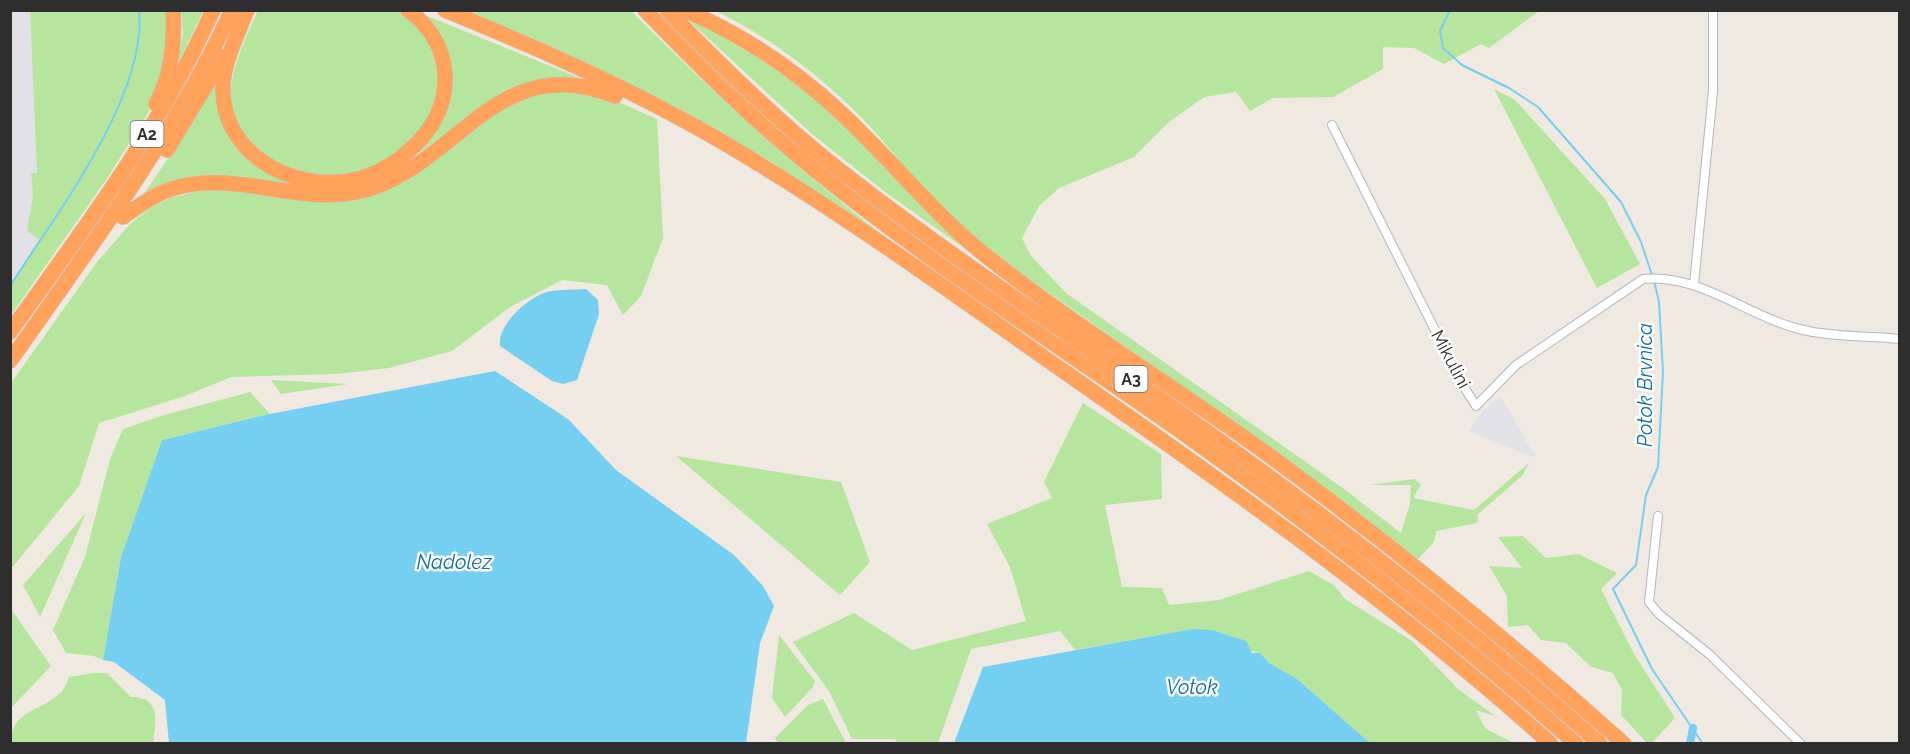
<svg xmlns="http://www.w3.org/2000/svg" width="1910" height="754" viewBox="0 0 1910 754" font-family="Raleway,sans-serif">
<style>
.industrial{fill:#e3e1e8}
.green{fill:#b6e59e}
.water{fill:#75cff0}
.lines{fill:none;stroke-linecap:round;stroke-linejoin:round}
.stream{stroke:#75cff0;stroke-width:2}
.canal{stroke:#75cff0;stroke-width:8}
.minor-casing{stroke:#b4b7c1;stroke-width:10}
.motorway-casing{stroke:#c9c9c9;stroke-width:16}
.minor{stroke:#fff;stroke-width:8}
.motorway{stroke:#ffa35c;stroke-width:15}
.labels{text-anchor:middle;dominant-baseline:central;stroke-width:5;stroke-linejoin:round;paint-order:stroke}
.shield{fill:#fff;stroke:#6d6d6d;stroke-width:1.5}
.shield-label{font-size:16px;font-weight:bold;fill:#2e2e2e}
.street-label{font-size:18px;fill:#2e2e2e;stroke:#fff}
.water-label{font-size:20px;font-style:italic;fill:#0d6fa3;stroke:#fff}
</style>
<rect width="100%" height="100%" fill="#efe9e1"/>
<g class="industrial">
<polygon points="11,11 30,11 37,174 31,174 33,195 27,231 39,238 11,283"/>
<polygon points="1500,396 1535,456 1533,457 1469,431 1484,410"/>
</g>
<g class="green">
<path d="M258,10C294,11 330,11 367,11C376,11 391,8 399,11C418,18 434,46 437,65C446,118 398,169 346,175C296,182 224,147 231,88C234,61 247,35 258,10Z"/>
<polygon points="30,11 168,11 169,46 156,97 146,117 106,180 11,315 11,283 39,239 27,231 33,195 31,173 37,173"/>
<polygon points="181,11 203,11 178,64 183,33"/>
<path d="M465,11H631C719,99 810,182 911,256L770,161L678,108L599,69Z"/>
<path d="M716,11H1539L1489,48L1481,44L1444,64L1414,48L1383,47V69L1333,97L1273,98L1250,111L1236,92L1204,97L1169,122L1134,157L1059,188L1039,206L1022,238L1031,256L1066,293L1344,489L1401,533L1410,504L1411,485H1369L1415,479L1421,485L1413,498L1474,510L1529,463L1522,476L1478,514L1477,523L1436,531L1434,542L1418,559L1254,437L1004,261C980,242 956,222 935,201C908,173 886,142 859,115C817,73 769,37 716,11Z"/>
<path d="M425,15L587,81C509,68 456,130 397,169L434,133L441,37Z"/>
<polygon points="686,18 752,52 796,83 836,117 936,219 1333,509 1501,645 1390,555 1283,474 885,192 812,134"/>
<polygon points="221,72 230,136 314,189 233,176 139,201 192,123"/>
<polygon points="1494,89 1515,100 1605,199 1640,264 1597,288"/>
<polygon points="558,90 607,97 657,119 663,238 641,296 623,315 607,285 562,280 510,307 452,351 389,368 336,374 231,377 185,396 99,423 79,486 11,569 11,383 97,262 130,224 149,209 170,198 194,192 223,189 349,200 486,117 534,94"/>
<polygon points="271,380 348,384 281,394"/>
<polygon points="250,392 270,414 162,440 121,557 103,660 94,656 66,653 53,630 85,557 110,459 123,429 161,416"/>
<path d="M1083,403L1161,454L1162,499L1105,505L1122,587L1162,588L1169,605L1219,600L1309,571L1335,586L1345,599L1412,641L1458,689L1495,716L1476,710L1485,728L1513,743H1370L1297,679L1269,663L1260,653C1248,653 1245,643 1235,638C1224,632 1206,630 1192,629L1075,650L1060,631L971,649L938,743H897L895,739H852L829,691L793,642L854,613L912,650L1026,621L1010,567L987,524L1052,498L1044,482Z"/>
<polygon points="676,456 841,482 870,562 840,595"/>
<polygon points="86,513 40,617 23,585"/>
<polygon points="1523,536 1546,558 1578,554 1617,573 1601,589 1634,654 1675,718 1652,743 1647,743 1621,715 1622,690 1613,673 1591,667 1566,643 1541,640 1528,625 1508,627 1507,596 1489,566 1522,568 1498,537"/>
<polygon points="11,609 51,666 11,708 10,708"/>
<polygon points="779,635 815,681 813,687 785,717 772,698"/>
<path d="M94,673H107L131,697C161,696 156,722 153,743H11C10,711 40,712 59,694C64,691 67,682 69,677Z"/>
<polygon points="823,699 846,743 778,743 775,738 808,705"/>
</g>
<g class="water">
<path d="M586,289L598,300L599,314L577,380L563,384L552,381L500,346C497,325 527,298 547,292C559,289 574,290 586,289Z"/>
<polygon points="495,371 568,419 616,470 734,555 763,586 774,606 760,643 746,743 169,743 165,700 114,662 103,660 121,557 162,440 270,414"/>
<polygon points="1192,629 1212,630 1246,641 1252,653 1260,653 1269,663 1297,679 1370,743 954,743 983,667"/>
</g>
<g class="lines">
<g class="stream">
<polyline points="1450,10 1440,31 1443,48 1462,65 1509,88 1538,107 1621,202 1641,242 1652,275"/>
<polyline points="1654,281 1659,302 1663,372 1658,467 1646,495 1636,565 1613,589 1652,669 1703,744"/>
<path d="M10,286C55,216 148,95 139,10"/>
</g>
<polyline class="canal" points="1690,744 1693,728"/>
<defs>
<g id="minor">
<path d="M1332,125L1461,382L1476,406L1516,365L1643,279C1702,273 1751,320 1808,331C1837,337 1869,336 1900,339"/>
<polyline points="1694,284 1713,91 1713,10"/>
<polyline points="1658,516 1649,602 1659,614 1709,654 1801,744"/>
</g>
<g id="motorway">
<path d="M247,10C238,34 225,59 223,84C219,152 292,193 353,180C379,175 401,160 419,141C436,123 446,100 445,75C444,49 430,26 408,10"/>
<path d="M445,10C548,52 651,98 746,156C855,222 958,297 1062,370C1230,487 1398,606 1551,744"/>
<path d="M645,10C699,66 754,121 815,170C932,265 1060,346 1183,433C1319,530 1452,633 1576,744"/>
<path d="M667,10C718,63 771,115 828,161C945,254 1071,335 1192,421C1333,521 1471,628 1600,744"/>
<path d="M685,10C743,35 794,69 840,112C891,159 934,215 990,259C1079,329 1178,389 1270,456C1393,546 1511,643 1624,744"/>
<path d="M156,104C171,76 175,42 173,10"/>
<polyline points="167,150 223,57"/>
<path d="M123,217C140,205 158,192 178,187C243,170 308,210 372,188C462,157 500,50 615,96"/>
<path d="M10,332C84,229 161,127 213,10"/>
<path d="M10,361C90,247 174,136 232,10"/>
</g>
</defs>
<use href="#minor" class="minor-casing"/>
<use href="#motorway" class="motorway-casing"/>
<use href="#minor" class="minor"/>
<use href="#motorway" class="motorway"/>
</g>
<g class="labels">
<g class="shield">
<rect x="130.5" y="121" width="33" height="26" rx="4.5"/>
<rect x="1114.5" y="366" width="33" height="26" rx="4.5"/>
</g>
<g class="shield-label">
<text x="147" y="134">A2</text>
<text x="1131" y="379">A3</text>
</g>
<g class="street-label">
<text transform="translate(1451 359) rotate(62)">Mikulini</text>
</g>
<g class="water-label">
<text transform="translate(1645 385) rotate(-90)">Potok Brvnica</text>
<text x="454" y="562">Nadolez</text>
<text x="1192" y="687">Votok</text>
</g>
</g>
<rect width="1910" height="754" fill="none" stroke="#2e2e2e" stroke-width="24"/>
</svg>
